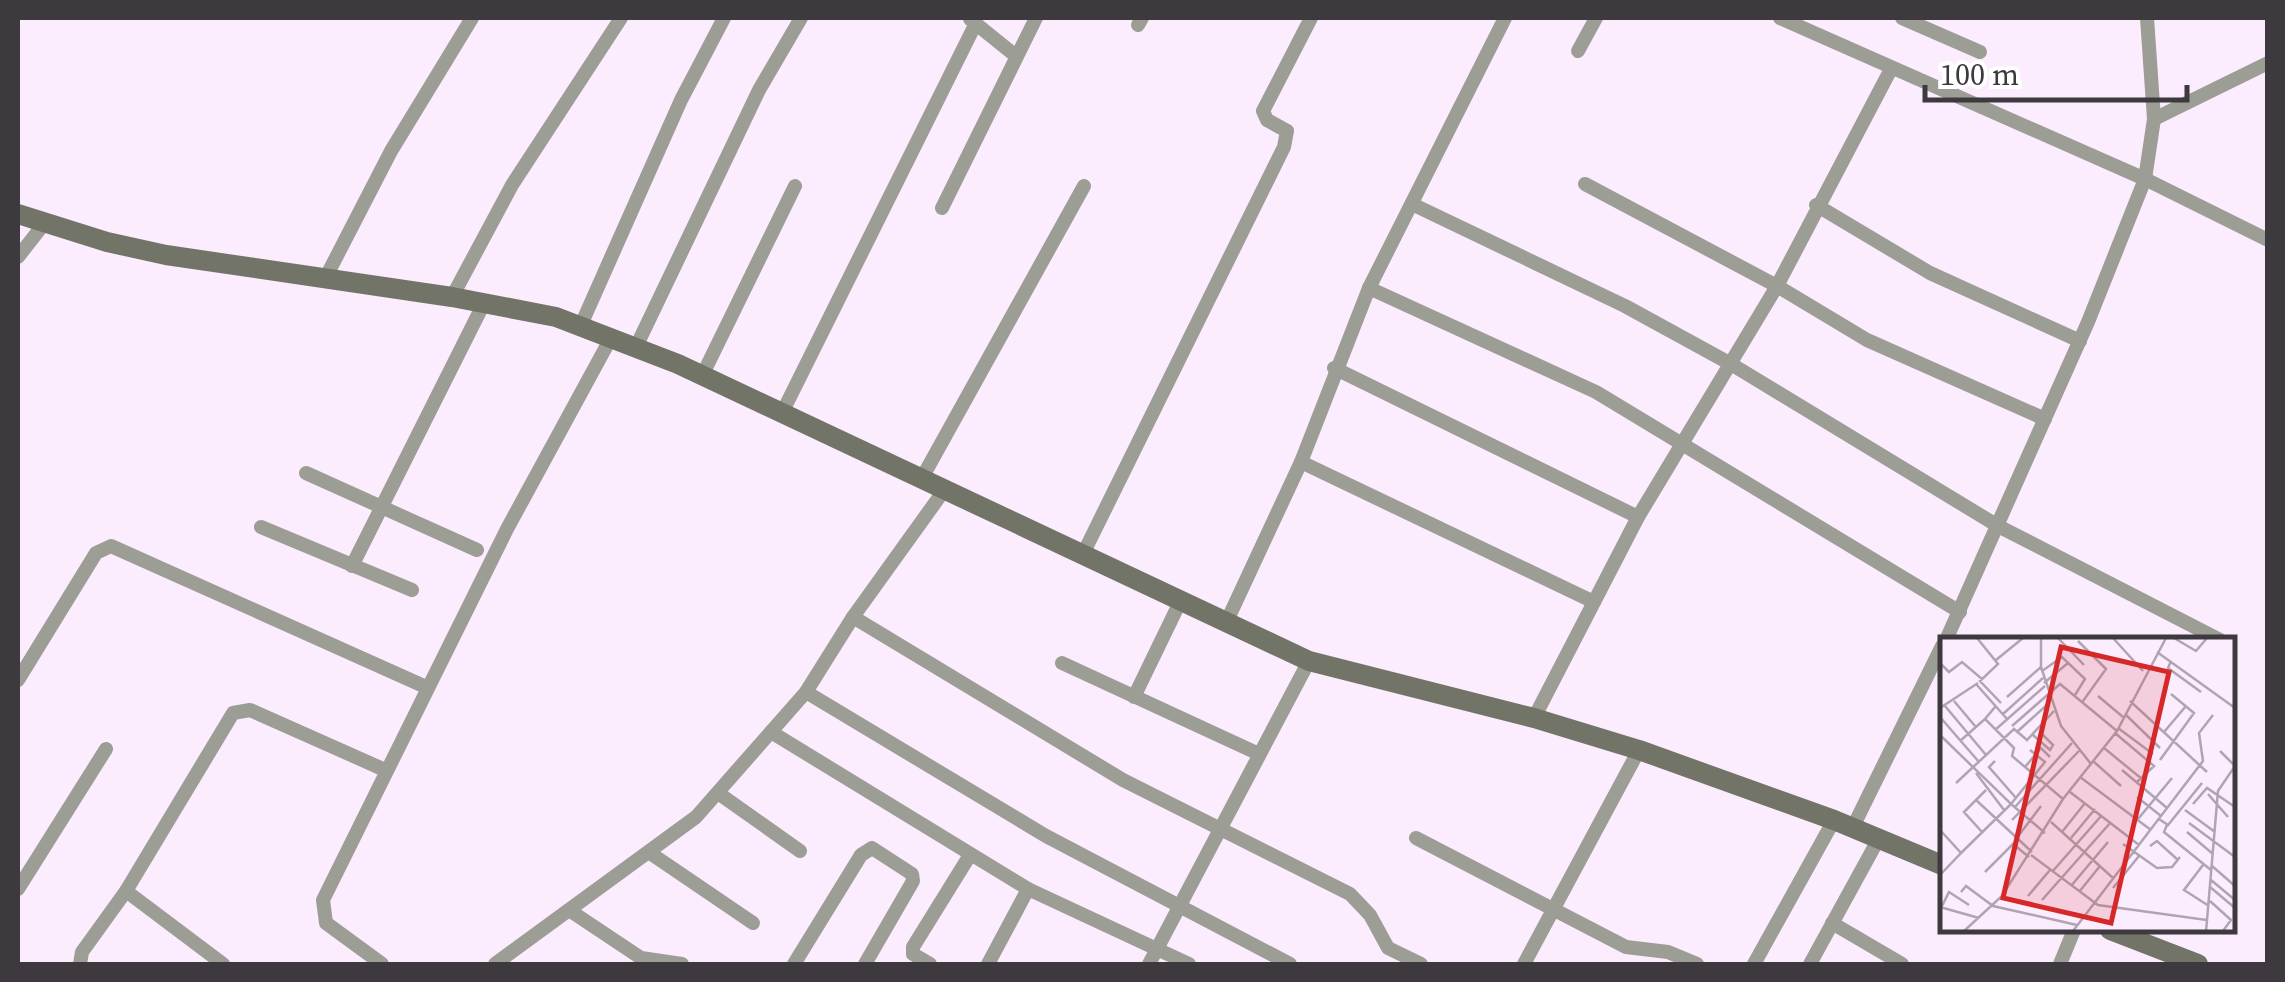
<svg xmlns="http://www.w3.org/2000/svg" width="2285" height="982" viewBox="0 0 2285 982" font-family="'Source Serif 4',serif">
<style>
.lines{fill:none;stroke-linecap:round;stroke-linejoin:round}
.street{stroke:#9c9d94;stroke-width:14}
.secondary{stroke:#737468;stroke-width:20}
.inset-road{fill:none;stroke:#afa4b2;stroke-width:2.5}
.view{fill:#d62828;fill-opacity:0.15;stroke:#d62828;stroke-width:5}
.inset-edge{fill:none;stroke:#3e383f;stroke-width:5}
</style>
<rect width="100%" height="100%" fill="#fbecfe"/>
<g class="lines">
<g class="street">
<polyline points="1780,18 2145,179 2268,240"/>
<polyline points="1902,18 1980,52"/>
<polyline points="970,19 1016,56"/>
<polyline points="1138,25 1142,18"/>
<polyline points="1578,51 1596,18"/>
<polyline points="2154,119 2268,63"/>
<polyline points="1585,184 1777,286 1867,340 2045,419"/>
<polyline points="1414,205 1625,306 1731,364 1998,526 2220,640"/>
<polyline points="1816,205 1930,273 2080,341"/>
<polyline points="942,208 1036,18"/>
<polyline points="18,257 43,225"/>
<polyline points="326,277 391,151 472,18"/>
<polyline points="1369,288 1596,392 1960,612"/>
<polyline points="452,297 512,185 621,18"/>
<polyline points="581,325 681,100 724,18"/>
<polyline points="636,347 759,90 801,18"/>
<polyline points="1334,368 1638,517"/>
<polyline points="702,376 795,186"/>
<polyline points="782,413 976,23"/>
<polyline points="1301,462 1594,602"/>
<polyline points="306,473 477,550"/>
<polyline points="922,478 1084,186"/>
<polyline points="261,527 412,590"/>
<polyline points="1083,554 1284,147 1287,131 1267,120 1263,111 1311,18"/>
<polyline points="352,566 484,303"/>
<polyline points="853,617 1123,780 1350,894 1370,915 1388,948 1421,964"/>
<polyline points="1226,623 1301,462 1369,288 1505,18"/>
<polyline points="1946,640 2088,322 2145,179 2154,119 2147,18"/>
<polyline points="1062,663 1259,754"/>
<polyline points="18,680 96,553 111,546 426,687"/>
<polyline points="806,692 1046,836 1290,964"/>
<polyline points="1134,697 1180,602"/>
<polyline points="1534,718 1638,517 1777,286 1891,69"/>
<polyline points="771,732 1028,889"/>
<polyline points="718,793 800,851"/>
<polyline points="1852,829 1942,646"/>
<polyline points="1416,838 1626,947 1668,952 1697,964"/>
<polyline points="650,853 753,923"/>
<polyline points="18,889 106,749"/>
<polyline points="126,891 223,964"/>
<polyline points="569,910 641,958 682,964"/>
<polyline points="1832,923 1902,964"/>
<polyline points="80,964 82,952 126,891 233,713 250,710 385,770"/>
<polyline points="382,964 326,923 323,900 507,529 612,336"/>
<polyline points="495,964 696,817 806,692 853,617 945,489"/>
<polyline points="794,964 861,855 872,848 912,874 913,881 865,964"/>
<polyline points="930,964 913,954 913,947 970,855"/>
<polyline points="988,964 1028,889 1189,964"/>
<polyline points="1149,964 1309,661"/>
<polyline points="1524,964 1639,750"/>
<polyline points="1754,964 1834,820"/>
<polyline points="1810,964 1878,840"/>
<polyline points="2060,964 2074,930"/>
</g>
<g class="secondary">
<polyline points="18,214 107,242 166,255 452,297 556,317 678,364 1309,661 1534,718 1639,750 1834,820 1942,865"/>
<polyline points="2110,930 2198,964"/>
</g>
</g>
<g transform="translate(1940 637)">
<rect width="295" height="295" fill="#fbecfe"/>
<path class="inset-road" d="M37,1L58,27L40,44L61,66M118,1L144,28M173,1L203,34M234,1L256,14L267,1M138,4L166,32L143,64M217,15L295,71M56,23L83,1M231,24L228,31L261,55M0,26L9,35L22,25L42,42M101,30L121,89L151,127M102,34L122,20L145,42L135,58M104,46L128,26M36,47L67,82M158,59L183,80M67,60L101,30V1M14,64L35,89M190,64L267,135M5,69L46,118M55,70L45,82L74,111L72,119L123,162M0,71L38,46M63,77L103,41M185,77L220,111M0,80L39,125M72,89L120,47L177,94M178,91L213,117M55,93L105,49M78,94L109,66M224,95L246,69M175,96L214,129L197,145M0,98L71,167L105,125L90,113M93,98L110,113L113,108L101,96M20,104L45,82M164,111L202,142M220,123L254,76L231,57M55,124L49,130L76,161M153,124L181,149M85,130L101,111L110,120M182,133L227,171M36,136L64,173M140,140L211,193M16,146L74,92L87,103L114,74M130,155L199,208M268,157L288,180M197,160L221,179M36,163L92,215M253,167L267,151L295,170M75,170L132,106M245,173L275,195M198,182L232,141M219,182L228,188L262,146M72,183L139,114M111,185L173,241M249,186L295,220M227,188L224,195L271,233M0,193L21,216L0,238M42,195L24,175L46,153M122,195L145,166M247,195L273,217M131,201L155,172M76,202L101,169M183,207L217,231L232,230L240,220M210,209L217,204L238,223M21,216L71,167L105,196M91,218L158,268L267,283L266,294M263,228L244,253L269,269M272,229L295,249M45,235L73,207L89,220M112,235L162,178M271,243L295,263M131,249L168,205M270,250L295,271M173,251L199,219M21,255L26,249L53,269L137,288M139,255L160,229M88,259L110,233M102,263L171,185M270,264L291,283L283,294M0,270L39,281M1,271L9,255L29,268M267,283L278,154L295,129L280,114M24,294L62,259L123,162L177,94L226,1M133,294L263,124L259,96L273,78"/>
<path class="view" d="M121,10L229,35L171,286L63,261Z"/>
<rect width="295" height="295" class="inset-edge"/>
</g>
<rect width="2285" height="982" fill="none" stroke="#3e383f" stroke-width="40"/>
<path d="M1925 85v15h262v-15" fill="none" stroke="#3e383f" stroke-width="5"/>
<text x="1940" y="85" font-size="30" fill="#3e383f" stroke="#ffffff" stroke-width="8" paint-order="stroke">100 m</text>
</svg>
